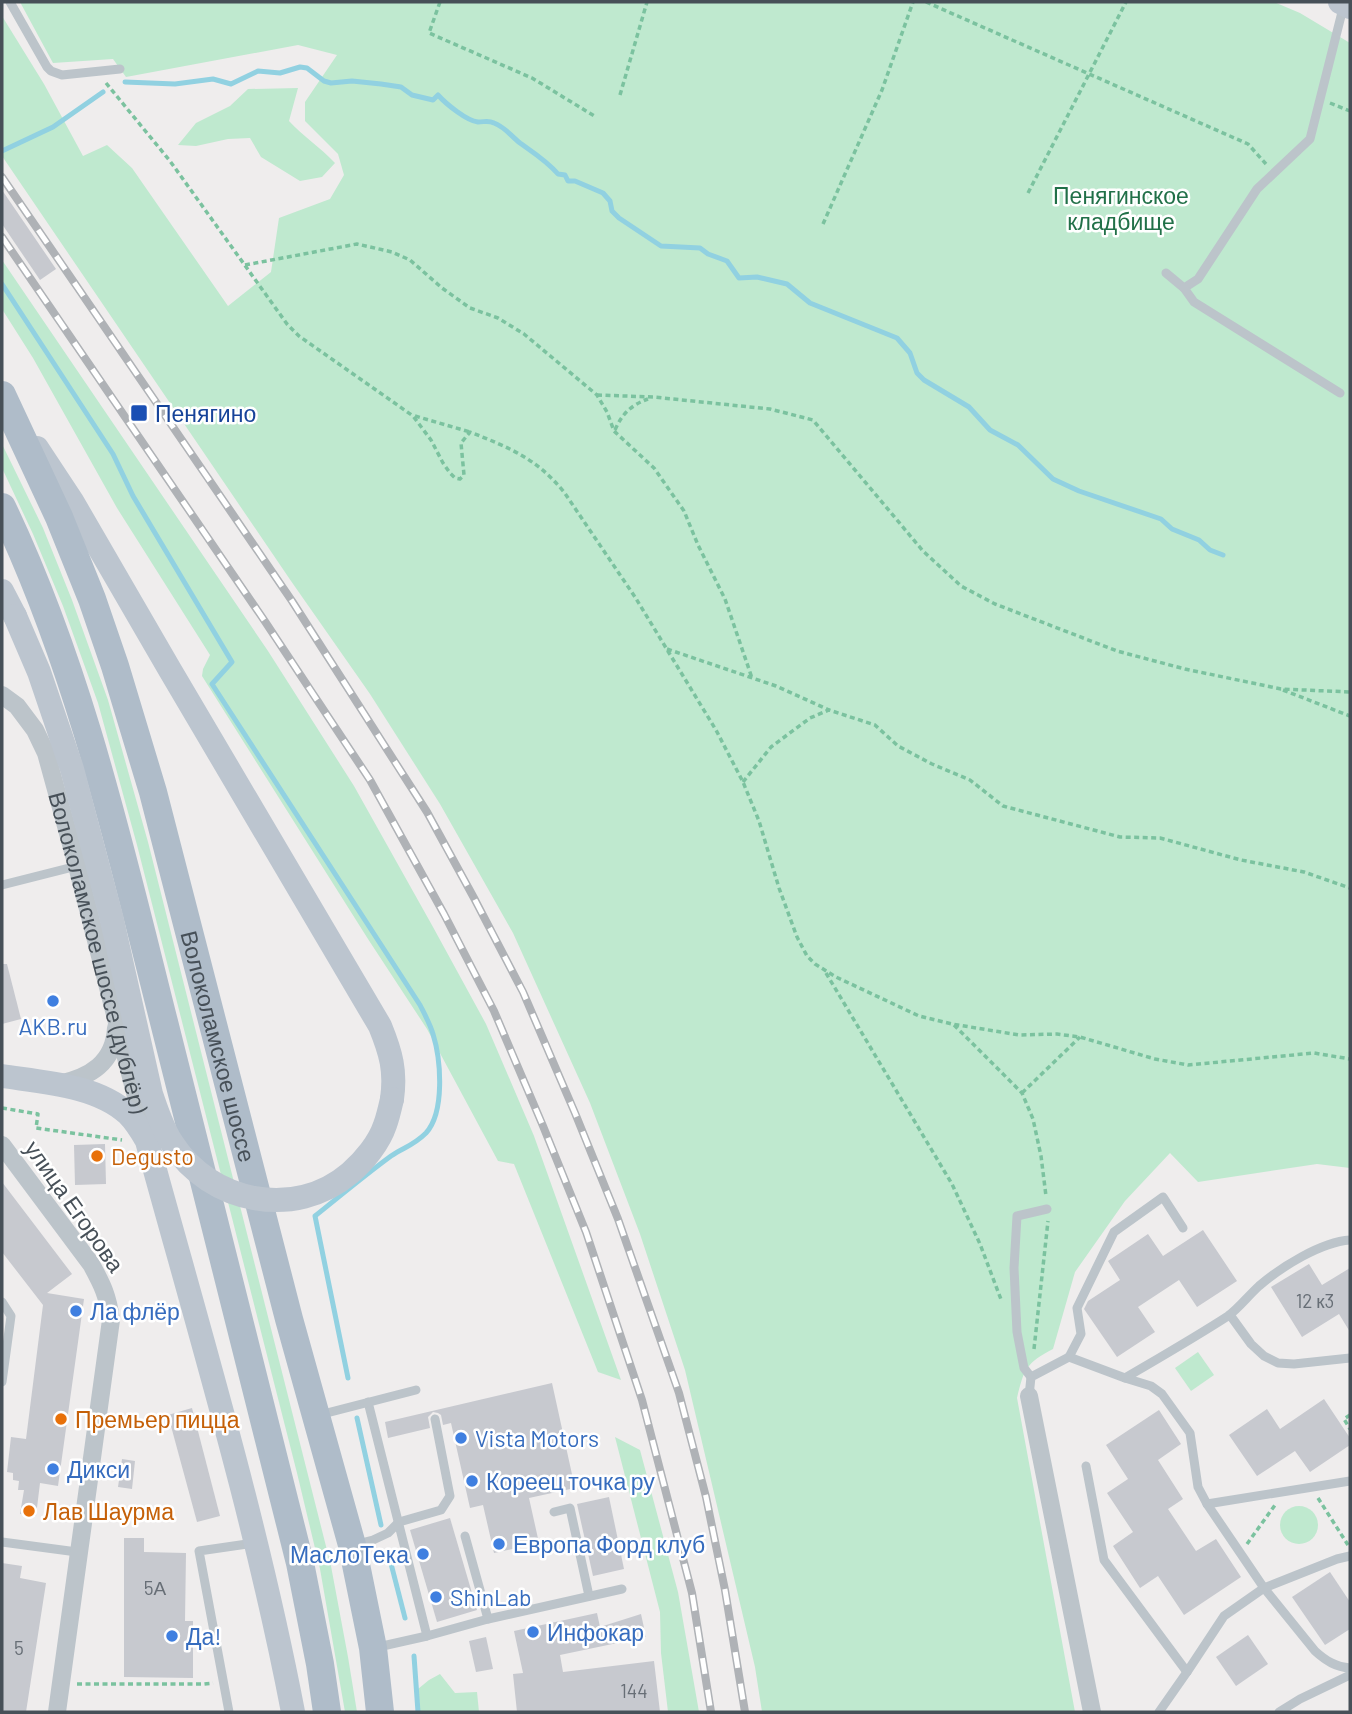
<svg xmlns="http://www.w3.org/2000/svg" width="1352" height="1714" viewBox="0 0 1352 1714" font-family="Barlow,sans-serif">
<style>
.green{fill:#bfe9cf}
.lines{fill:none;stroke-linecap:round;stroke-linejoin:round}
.stream{stroke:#91d1e1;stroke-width:5}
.building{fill:#c7c9cf}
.path{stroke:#7bc29f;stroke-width:3.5;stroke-dasharray:5 3.5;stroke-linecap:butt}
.lane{stroke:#bcc4ca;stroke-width:9}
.street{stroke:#bcc4ca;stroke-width:18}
.secondary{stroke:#bcc5cf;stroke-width:24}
.primary{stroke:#afbcc9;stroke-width:28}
.rail-casing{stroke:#afb2b6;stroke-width:8}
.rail{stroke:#fff;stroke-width:5;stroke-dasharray:16;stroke-linecap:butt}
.secondary-bridge{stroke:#bcc5cf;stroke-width:24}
.transit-dot{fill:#1a4fb4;stroke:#fff;stroke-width:2.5}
.shop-dot{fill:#3f7fe0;stroke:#fff;stroke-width:2.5}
.food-dot{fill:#e8710a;stroke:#fff;stroke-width:2.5}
.labels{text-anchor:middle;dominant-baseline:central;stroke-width:5;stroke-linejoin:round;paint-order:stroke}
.number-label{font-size:19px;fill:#676e76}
.park-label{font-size:23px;fill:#217048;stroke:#fff}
.transit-label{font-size:23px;fill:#164399;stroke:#fff;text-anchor:start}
.street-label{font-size:23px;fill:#475058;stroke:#fff}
.shop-label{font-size:23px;fill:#366cbe;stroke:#fff;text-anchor:start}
.food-label{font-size:23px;fill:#c56008;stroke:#fff;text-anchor:start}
</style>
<rect width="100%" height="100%" fill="#efeded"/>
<g class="green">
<path d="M20,2H1274L1300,13L1350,43V1168L1317,1164L1198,1182L1170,1153L1125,1201L1075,1272L1053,1349C1026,1363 1024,1369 1017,1398L1075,1712H762L755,1667L685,1370L640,1234L590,1103L513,933L440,804L370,694L291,581L2,156V16L44,84L83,156L107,145L132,168L228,306L271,272L279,218L330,199L344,175L338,154L305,121V102L337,55L298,45L126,77L113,59L53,63Z"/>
<path d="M298,88L289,121C303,136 320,147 335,163L322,177L300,181L261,157L250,138L228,139L196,146L178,145L196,123L230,106L248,89Z"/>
<polygon points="2,260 268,651 354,786 433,927 486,1024 534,1136 621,1380 598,1372 514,1164 498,1161 427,1029 368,939 202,676 203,669 210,655 117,508 33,358 2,309"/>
<polygon points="2,444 43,528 72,600 108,700 148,842 331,1566 348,1657 357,1712 345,1712 320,1569 297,1473 137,845 98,703 63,606 33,534 2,468"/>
<polygon points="1198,1352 1214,1375 1191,1391 1175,1368"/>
<polygon points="615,1437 640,1450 678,1592 699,1712 668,1712 661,1653 660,1612"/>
<circle cx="1299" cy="1525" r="19"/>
<polygon points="440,1674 455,1693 477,1692 479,1712 420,1712 418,1689 429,1680"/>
</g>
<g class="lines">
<g class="stream">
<path d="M125,82L175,84L213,79L231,84L258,71L280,73L300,67L307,68L324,81L331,83L352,81L381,84L401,87L412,95L433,100L438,95C446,104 467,121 478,122C485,122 488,120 494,123C505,127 511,136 520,143C534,153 547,161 558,174L565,175L568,181H575L603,193L610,201L612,211L619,218L661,246L700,248L708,254L727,261L739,278L757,277L787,284L810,303L897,338L910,353L917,373L924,380L969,407L990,430L1018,445L1053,479L1079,491L1161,519L1172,529L1199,540L1210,550L1223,555"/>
<polyline points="2,151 53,127 103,92"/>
<path d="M2,284L113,454L133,496L232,662L212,684L420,1005C425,1015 430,1024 433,1034C441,1060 445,1112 426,1133C413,1146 404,1147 391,1156C365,1175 340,1196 315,1216L348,1378"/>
<polyline points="357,1418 381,1525"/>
<polyline points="388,1552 405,1618"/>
<polyline points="414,1656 418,1712"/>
</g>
</g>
<g class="building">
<polygon points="2,190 56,269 40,280 2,224"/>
<polygon points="2,964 7,964 21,1019 2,1024"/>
<polygon points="105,1144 106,1184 75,1185 74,1145"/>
<polygon points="2,1182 72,1274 47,1293 84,1299 58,1486 40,1483 36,1516 20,1514 24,1490 18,1490 19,1481 13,1480 13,1473 7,1472 11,1437 26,1439 43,1305 2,1252"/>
<polygon points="1203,1230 1237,1281 1197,1307 1179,1280 1138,1307 1155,1332 1117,1357 1084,1309 1088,1301 1120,1280 1108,1261 1148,1234 1163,1256"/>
<polygon points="1309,1264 1322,1285 1350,1268 1350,1332 1339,1314 1302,1337 1271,1287"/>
<polygon points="552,1383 575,1488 529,1498 539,1543 494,1553 483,1505 470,1508 451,1423 443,1425 441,1415 438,1413 433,1412 428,1417 430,1428 388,1438 385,1422"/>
<polygon points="1324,1399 1350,1438 1350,1445 1310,1472 1295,1451 1257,1476 1229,1435 1267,1409 1280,1429"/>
<polygon points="192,1408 220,1516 197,1522 168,1415"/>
<polygon points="1159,1410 1181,1444 1158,1460 1183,1499 1168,1509 1196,1551 1216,1539 1241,1577 1184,1615 1158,1576 1140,1588 1113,1546 1133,1532 1107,1493 1128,1479 1106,1445"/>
<polygon points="122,1459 135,1461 132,1489 118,1487"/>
<polygon points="609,1497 624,1569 593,1576 577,1504"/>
<polygon points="450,1518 477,1610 437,1622 410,1530"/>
<polygon points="124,1538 144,1538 144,1552 186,1553 185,1621 193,1621 193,1678 124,1677"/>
<polygon points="2,1563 22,1566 20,1578 46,1583 26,1712 2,1712"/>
<polygon points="1330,1572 1350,1602 1350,1629 1325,1645 1292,1597"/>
<polygon points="597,1613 600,1627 641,1614 646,1637 560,1655 563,1672 654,1661 660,1712 517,1712 513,1674 523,1673 514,1631"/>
<polygon points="1248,1635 1268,1664 1236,1686 1216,1657"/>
<polygon points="486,1637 493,1669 476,1672 469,1641"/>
</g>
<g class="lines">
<g class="path">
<polyline points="440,2 429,33 532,78 596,117"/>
<polyline points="926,2 1248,144 1266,164"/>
<path d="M106,83L170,161L287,324L299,336L413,416L431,440L443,463L450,473L455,478L460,479L464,475L461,443L470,432C510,448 536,458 564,492L635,597L716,730L743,782L759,821L779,888L797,937L807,956L815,964L836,977L919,1016L952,1024L1019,1035L1057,1034L1080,1037L1155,1059L1188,1065L1314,1053L1350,1059"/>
<polyline points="620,95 647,2"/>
<polyline points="1330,103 1350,111"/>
<polyline points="1028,193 1126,2"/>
<polyline points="823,224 882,90 913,2"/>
<polyline points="245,265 357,244 392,252 410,260 442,288 470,308 498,318 524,334 597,395 607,412 614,431 654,468 684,511 698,545 725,599 752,678"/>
<polyline points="597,395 653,397 770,409 813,420 923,551 961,586 995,604 1117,651 1185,669 1281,689 1350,692"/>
<polyline points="415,416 470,432"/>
<path d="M615,430C622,414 631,405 648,399"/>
<polyline points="667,649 776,686 829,710"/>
<polyline points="1283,690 1350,716"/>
<polyline points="743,782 771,747 810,718 829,710 875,725 898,746 932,764 970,780 1003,806 1120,837 1160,838 1241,860 1304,872 1350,888"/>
<polyline points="826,973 952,1184 980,1244 1002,1302"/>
<polyline points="954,1025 1022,1093 1033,1119 1041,1156 1046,1196"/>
<polyline points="1022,1093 1080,1037"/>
<polyline points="2,1108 38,1114 36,1128 122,1140"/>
<polyline points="1034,1349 1048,1221"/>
<polyline points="1350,1415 1344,1419 1350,1429"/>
<polyline points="1318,1498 1348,1545"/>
<polyline points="1247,1544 1275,1505"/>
<polyline points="77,1684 204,1684 213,1683"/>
</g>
<g class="lane">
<polyline points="10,2 47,67 51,71 62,75 120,69"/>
<polyline points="1166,273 1184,288 1198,279 1257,189 1310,139 1341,16 1345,6"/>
<polyline points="1184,288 1194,302 1340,393"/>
<polyline points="2,885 77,866"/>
<polyline points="2,1302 11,1316 2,1382"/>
<polyline points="1230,1315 1251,1344 1264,1356 1278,1363 1294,1364 1350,1358"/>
<polyline points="1069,1357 1081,1334 1077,1308 1114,1232 1163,1197 1183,1228"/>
<polyline points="1031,1377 1024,1368 1017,1332 1014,1268 1017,1216 1047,1209"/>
<path d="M1125,1378C1159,1358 1194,1338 1228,1316C1239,1308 1248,1296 1259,1286C1281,1267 1321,1242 1350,1240"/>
<path d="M1029,1396L1031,1377L1069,1357L1125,1378L1151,1386L1162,1394L1190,1433L1198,1487L1207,1504L1264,1588L1315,1651C1326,1661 1336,1667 1350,1668"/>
<polyline points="368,1402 427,1636"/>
<polyline points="319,1415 416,1390"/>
<polyline points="1086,1466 1104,1560 1187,1672"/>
<polyline points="1207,1504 1350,1481"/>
<polyline points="554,1512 570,1508 589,1596"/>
<polyline points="465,1536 488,1619"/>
<polyline points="2,1542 77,1552"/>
<polyline points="357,1544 373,1540 388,1533 399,1522 441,1510 450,1496 435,1419"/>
<polyline points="378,1647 427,1636 488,1619 622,1589"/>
<polyline points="229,1712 199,1551 254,1543"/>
<polyline points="1159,1712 1187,1672 1224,1616 1264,1588 1337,1559 1350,1556"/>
<polyline points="1279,1712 1300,1699 1350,1675"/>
</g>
<g class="street">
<path id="s1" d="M2,695L17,706L35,730L46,753L77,866L144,1128"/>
<path d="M59,1084C90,1077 114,1063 116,1028"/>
<path d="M2,1145L91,1264C102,1284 108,1296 111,1320L57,1712"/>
<polyline points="1029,1396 1092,1712"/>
</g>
<g class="secondary">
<polyline points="1340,2 1350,7"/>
<path d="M37,448L72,501L170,670L380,1026C391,1053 396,1071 392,1099"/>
<polyline points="2,591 15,616"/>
<path d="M2,1076C42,1082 97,1085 128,1114C136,1122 142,1132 147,1141C199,1331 256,1519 293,1712"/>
</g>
<g class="primary">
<path id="s2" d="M2,395L59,517L92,599L115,666L153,792L289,1319L352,1545L373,1648L380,1712"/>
<path d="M2,507C80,670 120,848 164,1022C209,1203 255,1383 300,1563L320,1664L327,1712"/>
</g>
<defs>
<g id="rail">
<polyline points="2,177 292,601 427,812 474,898 523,992 575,1113 618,1219 679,1393 706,1497 725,1590 745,1712"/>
<polyline points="2,237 264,620 370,780 444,914 494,1011 543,1126 586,1232 642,1400 692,1593 711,1712"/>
</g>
</defs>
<use href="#rail" class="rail-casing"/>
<use href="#rail" class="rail"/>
<path class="secondary-bridge" d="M15,616L39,672L72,769L111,916L151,1094C157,1111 162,1128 172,1143C210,1203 295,1220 350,1173C364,1161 379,1143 385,1125C388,1117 390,1108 392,1099"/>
</g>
<rect class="transit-dot" x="130" y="404" width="18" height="18" rx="3.5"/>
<g class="shop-dot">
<circle cx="53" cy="1001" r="7"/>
<circle cx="76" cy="1311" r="7"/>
<circle cx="461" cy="1438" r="7"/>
<circle cx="53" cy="1469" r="7"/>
<circle cx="472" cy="1481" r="7"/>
<circle cx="499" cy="1544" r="7"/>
<circle cx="423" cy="1554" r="7"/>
<circle cx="436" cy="1597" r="7"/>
<circle cx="533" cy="1632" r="7"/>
<circle cx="172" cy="1636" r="7"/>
</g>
<g class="food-dot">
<circle cx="97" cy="1156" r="7"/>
<circle cx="61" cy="1419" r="7"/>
<circle cx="29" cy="1511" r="7"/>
</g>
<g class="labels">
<g class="number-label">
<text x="1315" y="1300">12 к3</text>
<text x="155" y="1587">5А</text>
<text x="19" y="1647">5</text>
<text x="634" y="1690">144</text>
</g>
<g class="park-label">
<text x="1121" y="195">Пенягинское<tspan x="1121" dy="26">кладбище</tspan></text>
</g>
<g class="transit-label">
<text x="155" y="413">Пенягино</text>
</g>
<g class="street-label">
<text stroke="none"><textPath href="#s1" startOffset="280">Волоколамское шоссе (дублёр)</textPath></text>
<text stroke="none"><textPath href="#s2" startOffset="688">Волоколамское шоссе</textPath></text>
<text transform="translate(75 1206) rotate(55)">улица Егорова</text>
</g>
<g class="shop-label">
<text x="53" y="1026" text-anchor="middle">AKB.ru</text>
<text x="90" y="1311">Ла флёр</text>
<text x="475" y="1438">Vista Motors</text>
<text x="67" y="1469">Дикси</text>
<text x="486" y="1481">Кореец точка ру</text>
<text x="513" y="1544">Европа Форд клуб</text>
<text x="409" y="1554" text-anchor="end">МаслоТека</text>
<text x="450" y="1597">ShinLab</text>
<text x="547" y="1632">Инфокар</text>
<text x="186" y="1636">Да!</text>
</g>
<g class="food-label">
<text x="111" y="1156">Degusto</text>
<text x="75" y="1419">Премьер пицца</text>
<text x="43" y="1511">Лав Шаурма</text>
</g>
</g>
<rect width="1352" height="1714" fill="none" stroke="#475058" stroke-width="7"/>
</svg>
